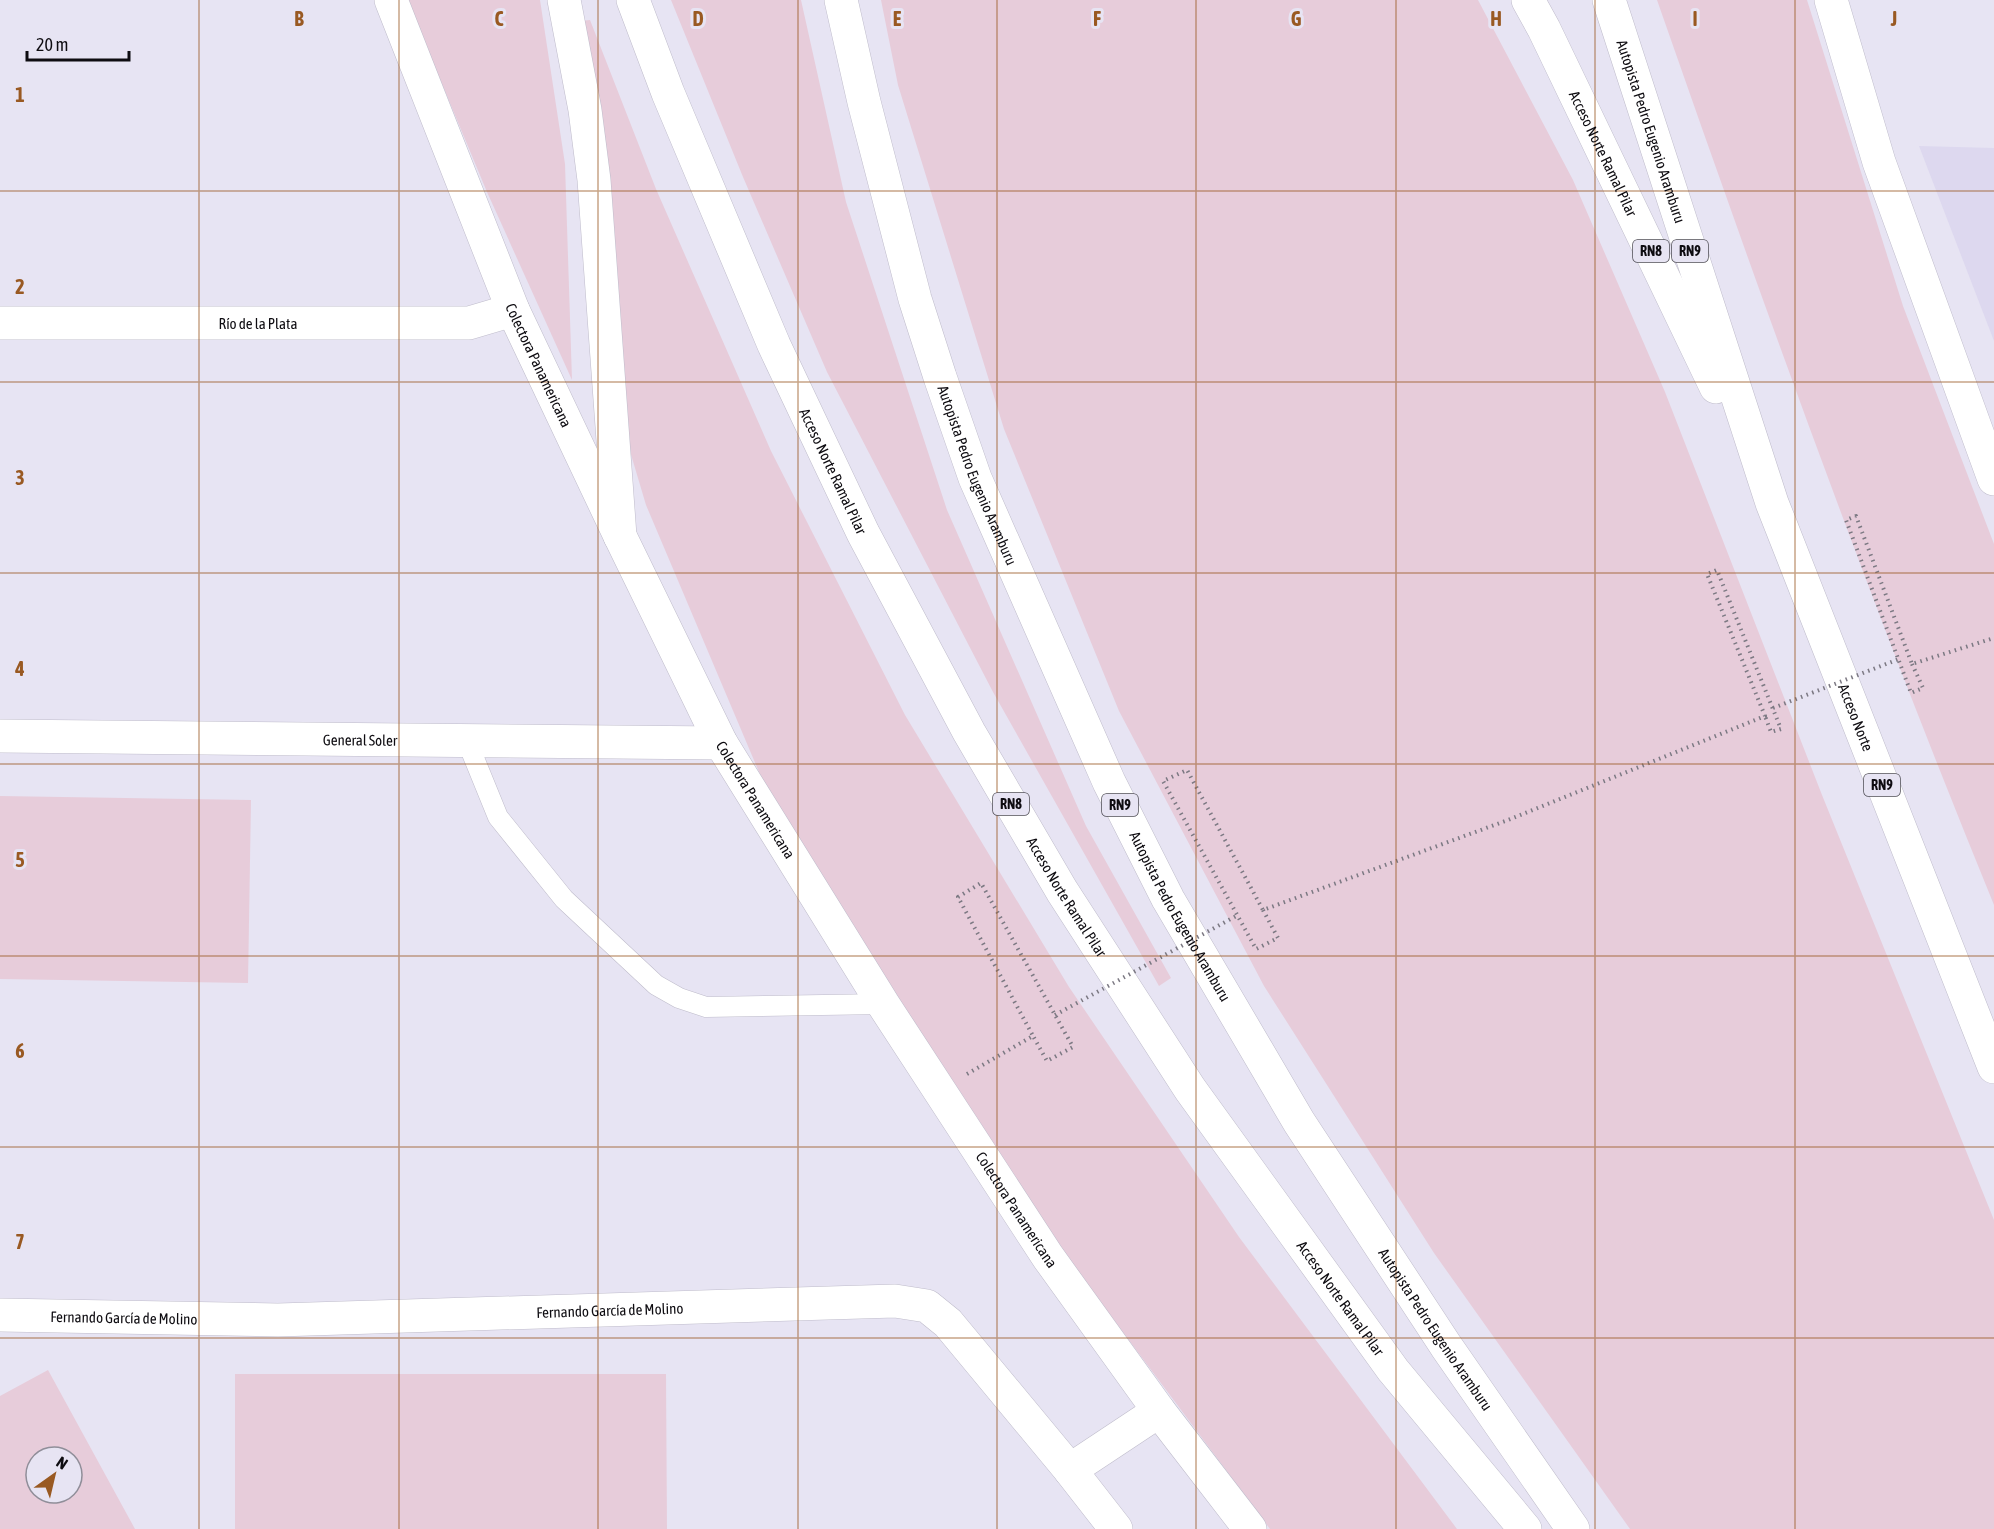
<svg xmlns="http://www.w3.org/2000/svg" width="1994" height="1529" viewBox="0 0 1994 1529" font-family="'Asap Condensed',sans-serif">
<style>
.built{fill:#ddd8ef}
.green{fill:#e7ccda;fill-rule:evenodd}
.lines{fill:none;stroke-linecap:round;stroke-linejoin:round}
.service-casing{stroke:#bfbccb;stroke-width:21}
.minor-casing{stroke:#bfbccb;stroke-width:34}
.tertiary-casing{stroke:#bfbccb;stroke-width:34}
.motorway-casing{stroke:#bfbccb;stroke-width:34}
.path{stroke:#7c7983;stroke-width:4;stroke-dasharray:1.5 4.5;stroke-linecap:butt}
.service{stroke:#fff;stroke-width:20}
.minor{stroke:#fff;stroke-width:33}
.tertiary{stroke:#fff;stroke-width:33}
.motorway{stroke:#fff;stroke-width:33}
.path-bridge{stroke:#7c7983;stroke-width:4;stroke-dasharray:1.5 4.5;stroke-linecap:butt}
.grid{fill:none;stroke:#995922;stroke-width:1.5;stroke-opacity:0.55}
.labels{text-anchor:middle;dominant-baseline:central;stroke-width:6;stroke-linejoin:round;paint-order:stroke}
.shield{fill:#e7e4f3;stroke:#4f4d55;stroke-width:1.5}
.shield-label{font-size:14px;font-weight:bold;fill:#0e0c11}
.street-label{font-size:15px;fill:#0e0c11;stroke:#e7e4f3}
.grid-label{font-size:20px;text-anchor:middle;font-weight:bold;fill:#995922;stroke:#e7e4f3;stroke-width:6;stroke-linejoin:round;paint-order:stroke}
</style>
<rect width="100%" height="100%" fill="#e7e4f3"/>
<polygon class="built" points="1919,146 1994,148 1994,341"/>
<g class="green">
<polygon points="407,0 540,0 565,164 572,380 487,192"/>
<polygon points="671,0 801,0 846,202 947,510 1086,826 1171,978 1159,986 993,692 827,372 743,177"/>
<polygon points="881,0 1478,0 1573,180 1665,392 1822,795 1994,1220 1994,1529 1630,1529 1434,1253 1264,986 1119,711 1004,429 898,85"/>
<path d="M1657,0H1807L1903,306L1994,544V905C1872,607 1763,304 1657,0Z"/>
<polygon points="590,20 656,189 771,451 905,715 1069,987 1239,1237 1457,1529 1270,1529 977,1137 781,824 646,505 624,431 580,21"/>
<polygon points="0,796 251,800 248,983 0,979"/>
<path d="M48,1370L135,1529H0V1396ZM36,1457H72V1493H36Z"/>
<polygon points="235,1374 666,1374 667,1529 235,1529"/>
</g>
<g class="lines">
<defs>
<polyline id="service" points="467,741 498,817 564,899 656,985 679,998 706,1007 883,1004"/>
<g id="minor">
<path id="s1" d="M0,323H469L513,310"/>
<path id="s2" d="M0,736L721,743"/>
<path id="s3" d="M0,1315L278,1320L895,1301L927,1306L948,1323L1070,1470L1116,1529"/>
<polyline points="1070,1470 1159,1411"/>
</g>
<g id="tertiary">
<path id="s4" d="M391,0L513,310L620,536L721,743L883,1004L1048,1257L1159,1411L1250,1529"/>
<polyline points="1831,0 1879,162 1994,479"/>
</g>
<g id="motorway">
<polyline points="564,0 585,110 594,180 620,536"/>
<path id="s5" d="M633,0L668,93L774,345L863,533L969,732L1062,891L1190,1089L1393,1370L1525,1529"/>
<path id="s6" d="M841,0L864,102L915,299L940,377L975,478L1109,782L1168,899L1299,1122L1446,1346L1573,1529"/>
<path id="s7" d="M1528,0L1544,29L1716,387"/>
<path id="s8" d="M1609,0L1772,503L1994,1067"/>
</g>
</defs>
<use href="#service" class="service-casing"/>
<use href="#minor" class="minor-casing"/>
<use href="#tertiary" class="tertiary-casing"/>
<use href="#motorway" class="motorway-casing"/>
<g class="path">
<polyline points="1912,664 1923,688 1911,693 1846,520 1856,516 1912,664 1994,638"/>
<polyline points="1263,910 1278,938 1256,949 1163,781 1187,770 1263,910 1508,820 1765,716 1707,574 1717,570 1781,729 1771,732 1765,716"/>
<polyline points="967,1074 1033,1036 958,897 981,883 1073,1047 1047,1061 1033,1036"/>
</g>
<use href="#service" class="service"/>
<use href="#minor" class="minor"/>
<use href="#tertiary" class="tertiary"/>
<use href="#motorway" class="motorway"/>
<g class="path-bridge">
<polyline points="1773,708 1899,659"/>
<polyline points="1055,1015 1238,915"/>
</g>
</g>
<path class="grid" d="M199,0V1529M399,0V1529M598,0V1529M798,0V1529M997,0V1529M1196,0V1529M1396,0V1529M1595,0V1529M1795,0V1529M0,191H1994M0,382H1994M0,573H1994M0,764H1994M0,956H1994M0,1147H1994M0,1338H1994"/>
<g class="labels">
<g class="shield">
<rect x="1633" y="240" width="36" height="22" rx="4.5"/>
<rect x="1672" y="240" width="36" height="22" rx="4.5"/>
<rect x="1864" y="774" width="36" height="22" rx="4.5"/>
<rect x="993" y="793" width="36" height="22" rx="4.5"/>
<rect x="1102" y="794" width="36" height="22" rx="4.5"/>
</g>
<g class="shield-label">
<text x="1651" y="251">RN8</text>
<text x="1690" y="251">RN9</text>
<text x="1882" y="785">RN9</text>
<text x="1011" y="804">RN8</text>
<text x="1120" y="805">RN9</text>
</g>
<g class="street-label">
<text stroke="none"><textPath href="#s8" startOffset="138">Autopista Pedro Eugenio Aramburu</textPath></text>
<text stroke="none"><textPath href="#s7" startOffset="171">Acceso Norte Ramal Pilar</textPath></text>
<text stroke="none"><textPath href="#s1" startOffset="258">Río de la Plata</textPath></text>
<text stroke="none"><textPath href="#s4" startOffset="394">Colectora Panamericana</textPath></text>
<text stroke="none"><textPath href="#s5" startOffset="512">Acceso Norte Ramal Pilar</textPath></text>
<text stroke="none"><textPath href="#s6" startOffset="495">Autopista Pedro Eugenio Aramburu</textPath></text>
<text stroke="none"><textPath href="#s8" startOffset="759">Acceso Norte</textPath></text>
<text stroke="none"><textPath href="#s2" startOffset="360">General Soler</textPath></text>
<text stroke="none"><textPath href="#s4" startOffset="880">Colectora Panamericana</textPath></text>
<text stroke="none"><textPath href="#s5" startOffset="998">Acceso Norte Ramal Pilar</textPath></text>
<text stroke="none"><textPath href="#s6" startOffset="981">Autopista Pedro Eugenio Aramburu</textPath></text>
<text stroke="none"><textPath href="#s4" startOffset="1366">Colectora Panamericana</textPath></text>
<text stroke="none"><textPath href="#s5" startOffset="1484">Acceso Norte Ramal Pilar</textPath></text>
<text stroke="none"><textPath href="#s3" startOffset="610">Fernando García de Molino</textPath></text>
<text stroke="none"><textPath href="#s3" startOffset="124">Fernando García de Molino</textPath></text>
<text stroke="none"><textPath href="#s6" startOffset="1467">Autopista Pedro Eugenio Aramburu</textPath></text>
</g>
</g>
<g class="grid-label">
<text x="299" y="26">B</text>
<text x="499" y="26">C</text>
<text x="698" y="26">D</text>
<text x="897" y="26">E</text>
<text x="1097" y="26">F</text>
<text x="1296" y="26">G</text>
<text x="1496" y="26">H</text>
<text x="1695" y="26">I</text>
<text x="1894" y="26">J</text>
<text x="20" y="102">1</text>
<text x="20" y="294">2</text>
<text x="20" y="485">3</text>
<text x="20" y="676">4</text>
<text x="20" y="867">5</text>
<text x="20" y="1058">6</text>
<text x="20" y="1249">7</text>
</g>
<g transform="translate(54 1475) rotate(34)"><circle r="28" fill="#e7e4f3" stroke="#908e99" stroke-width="1.5"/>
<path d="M0-4.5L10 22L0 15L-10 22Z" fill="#995922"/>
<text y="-9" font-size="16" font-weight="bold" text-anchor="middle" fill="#0e0c11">N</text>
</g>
<path d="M27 51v9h102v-9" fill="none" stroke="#0e0c11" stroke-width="3"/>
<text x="36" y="51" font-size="18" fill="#0e0c11" stroke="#e7e4f3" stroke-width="4.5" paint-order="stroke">20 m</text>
</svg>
